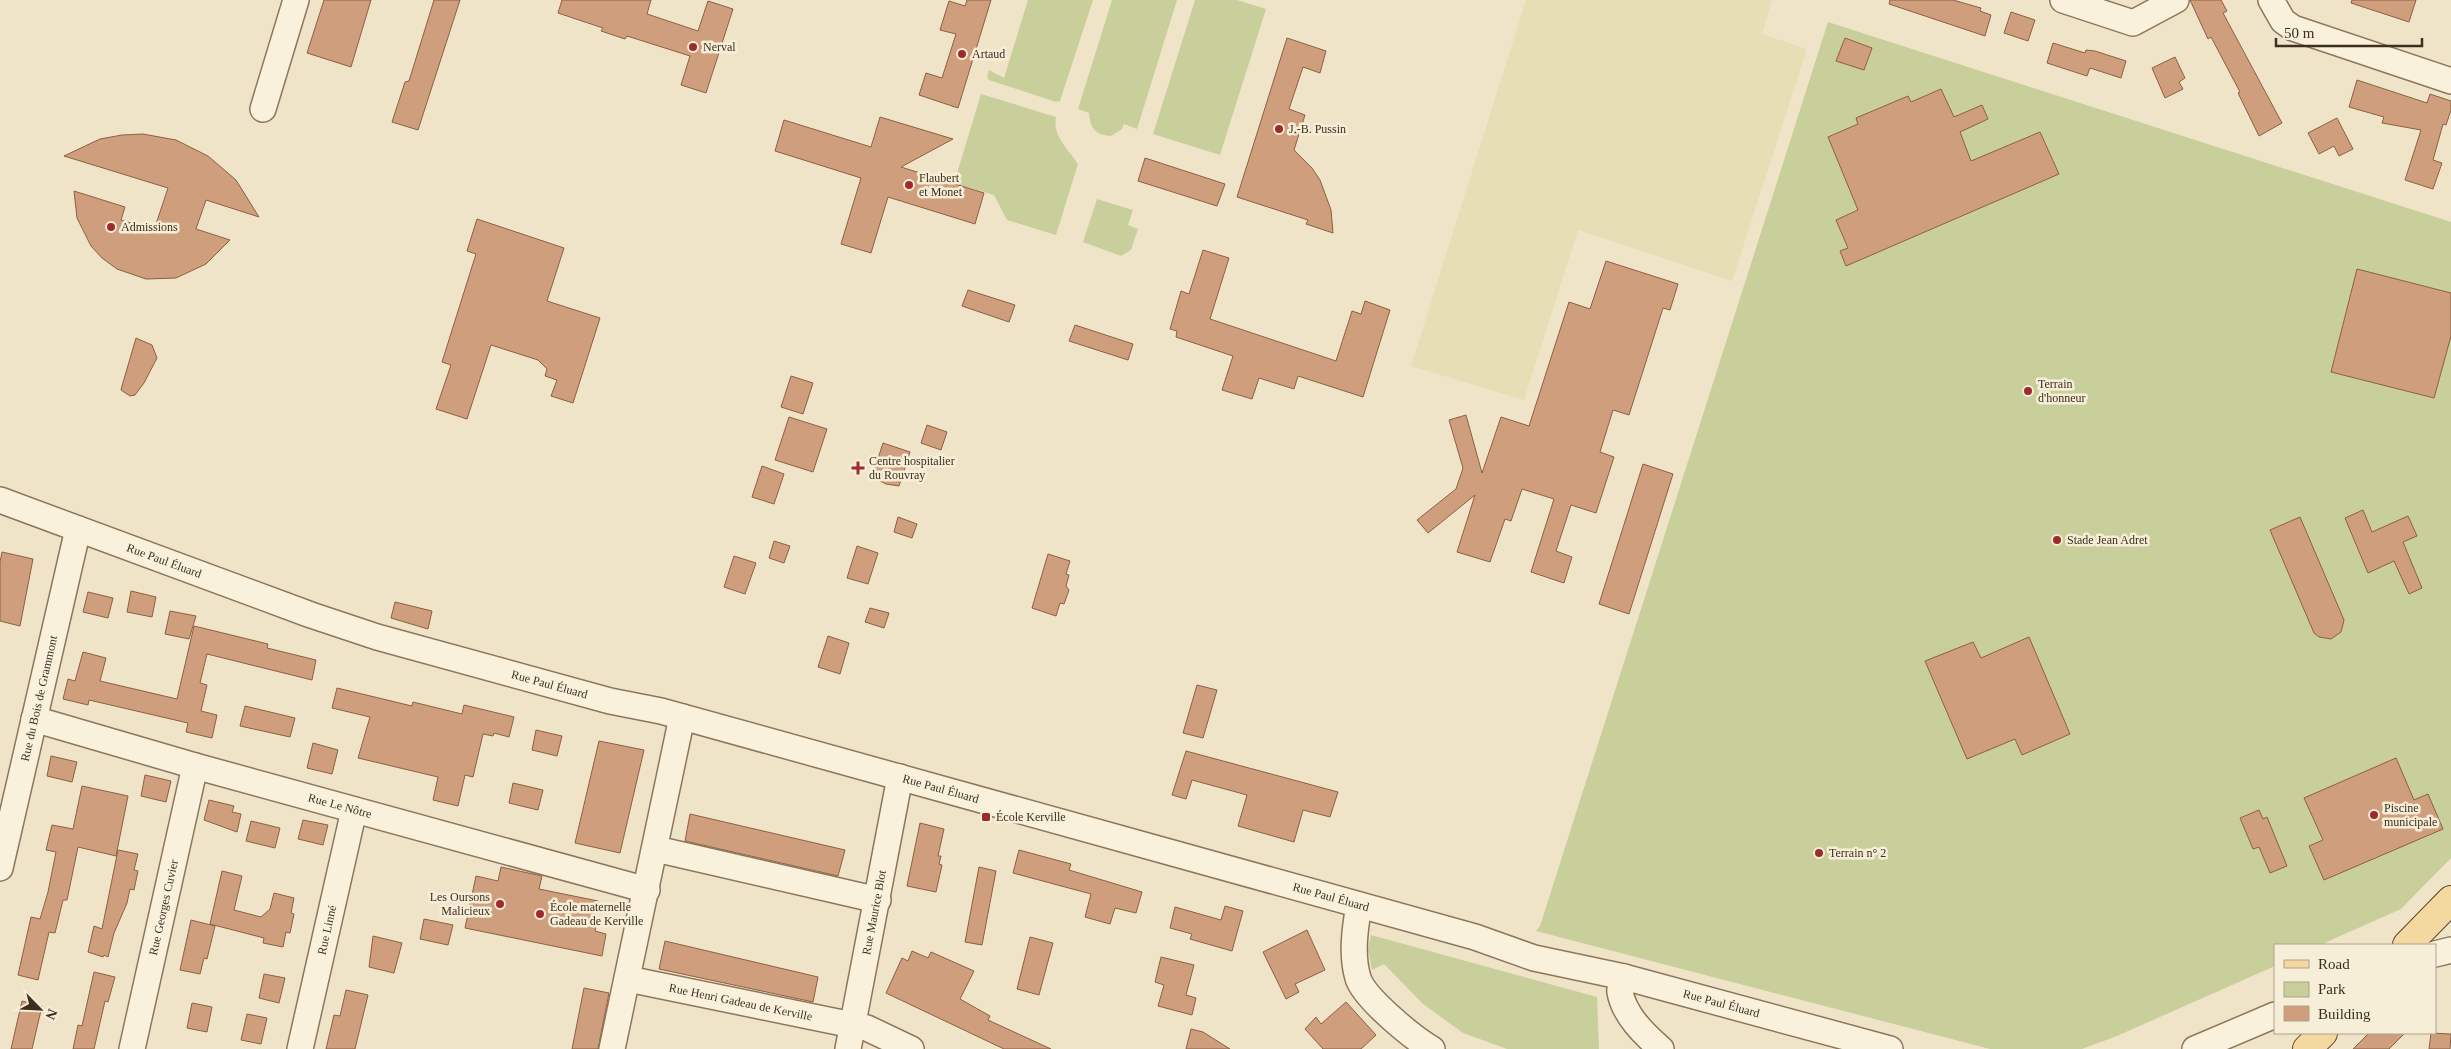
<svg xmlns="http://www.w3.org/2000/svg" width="2451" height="1049" viewBox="0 0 2451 1049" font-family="Georgia,serif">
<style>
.farmland{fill:#e6deb5}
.green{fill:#c9cf9b}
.building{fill:#cf9f7d;stroke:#8d5f41}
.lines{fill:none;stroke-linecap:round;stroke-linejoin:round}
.minor-casing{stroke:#8d765c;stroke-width:28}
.major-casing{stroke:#5b4430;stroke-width:30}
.minor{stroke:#faf1dc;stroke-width:25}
.major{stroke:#f3d9a0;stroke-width:28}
.poi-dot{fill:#9e2a2b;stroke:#f7eed8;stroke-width:2}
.labels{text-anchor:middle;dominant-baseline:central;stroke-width:5;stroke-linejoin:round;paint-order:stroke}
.poi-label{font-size:12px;fill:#3d2e20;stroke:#f7eed8;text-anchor:start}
.street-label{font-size:12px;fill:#3d2e20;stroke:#f7eed8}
</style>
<rect width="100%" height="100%" fill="#f0e4c8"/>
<polygon class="farmland" points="1526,0 1772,0 1762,34 1807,49 1732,281 1578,230 1524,400 1411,366"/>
<g class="green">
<polygon points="1028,0 1093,0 1060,101 1056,102 989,80 987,77 989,70 1004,78"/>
<path d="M1112,0H1177L1137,129L1124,124L1122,129L1111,136C1095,135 1090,128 1089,113L1078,109Z"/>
<polygon points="1195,0 1237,0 1266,9 1220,155 1153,134"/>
<polygon points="1828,22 2451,222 2451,858 2401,909 2320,945 2275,945 2275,966 2117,1036 2082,1049 1990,1049 1536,931 1540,926"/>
<path d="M981,94L1056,117C1052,136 1069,150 1078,164L1056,235L1007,220L994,195L954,183Z"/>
<polygon points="1097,199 1133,210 1128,225 1138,229 1131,250 1121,256 1083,242"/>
<polygon points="1371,935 1597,997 1599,1049 1507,1049 1463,1033 1423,1004 1384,964 1372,970 1368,949"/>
</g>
<g class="building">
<polygon points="324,0 371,0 351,67 307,53"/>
<polygon points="434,0 460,0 418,130 392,122 405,82 409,81"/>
<polygon points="562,0 651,0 647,14 698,31 708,1 733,9 706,93 681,85 690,56 627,36 625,39 601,31 603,28 558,13"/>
<polygon points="967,0 991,0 958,108 919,95 926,73 942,78 956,34 940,30 949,1 965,6"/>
<polygon points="1890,0 1953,0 1981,8 1980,11 1991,15 1985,36 1889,4"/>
<polygon points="2190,0 2221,0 2227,11 2223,13 2282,123 2259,136 2238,93 2240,92 2211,37 2208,39"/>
<polygon points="2352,0 2416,0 2409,22 2351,3"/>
<polygon points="2011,12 2035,20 2028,41 2004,33"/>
<polygon points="1287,38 1326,51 1320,73 1303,67 1289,109 1305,115 1294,150 1312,168 1320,180 1331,210 1333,233 1306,224 1308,220 1237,197"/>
<polygon points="1845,38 1872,48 1864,70 1836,61"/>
<polygon points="2053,43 2085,53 2086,50 2095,51 2126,61 2121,78 2090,68 2087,76 2047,63"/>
<polygon points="2175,57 2185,78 2179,82 2183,89 2165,98 2152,68"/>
<polygon points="2357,80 2427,103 2430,94 2451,101 2451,110 2446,125 2443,124 2433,160 2442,163 2433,189 2405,180 2421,130 2382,123 2384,117 2349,107"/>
<polygon points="1941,89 1954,117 1982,105 1988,119 1960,132 1971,161 2040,132 2059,174 1846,266 1840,251 1848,248 1836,220 1858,210 1828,137 1858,124 1856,118 1908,96 1911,102"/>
<polygon points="880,117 953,139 901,167 984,193 975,224 888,197 871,253 841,244 861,178 775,151 784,120 871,147"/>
<polygon points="2337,118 2353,149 2339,156 2334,146 2319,154 2308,133"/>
<polygon points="143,134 176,140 208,156 236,180 259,217 206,200 196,229 230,240 206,264 176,278 146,279 117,269 102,258 91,246 77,218 74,191 125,207 121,220 154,230 168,188 64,156 100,139 122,135"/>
<polygon points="1145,158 1225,184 1217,206 1138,181"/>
<polygon points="477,219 564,248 547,301 600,318 573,403 551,396 557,380 545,376 547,369 538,360 491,345 467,419 436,409 451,365 442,362 476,254 467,251"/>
<polygon points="1203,250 1229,258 1210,319 1336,361 1352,311 1361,314 1365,301 1390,310 1363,397 1298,376 1294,389 1259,378 1252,399 1222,390 1233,356 1176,337 1177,331 1170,329 1181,291 1189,294"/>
<polygon points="1606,261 1678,284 1670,310 1663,308 1629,415 1613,410 1600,452 1614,457 1596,513 1571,505 1556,551 1572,557 1564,583 1531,572 1554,499 1522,489 1511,521 1505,519 1490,562 1457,552 1475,495 1428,533 1417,520 1456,489 1463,468 1449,420 1466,415 1482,473 1501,417 1529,426 1569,302 1590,309"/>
<polygon points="2357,269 2451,293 2451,336 2434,398 2331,372"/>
<polygon points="968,290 1015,305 1009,322 962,306"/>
<polygon points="1075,325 1133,344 1128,360 1069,341"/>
<polygon points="136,338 152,345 157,358 144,383 135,395 130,396 121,390 122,386"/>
<polygon points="791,376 813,383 803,414 781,407"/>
<polygon points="789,417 827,429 813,472 775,460"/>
<polygon points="927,425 947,432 941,450 921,443"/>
<polygon points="883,443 910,452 899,486 886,484 872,477"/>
<polygon points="1643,464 1673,474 1629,614 1599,604"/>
<polygon points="762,466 784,474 774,504 752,497"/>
<polygon points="2363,510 2372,532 2408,516 2417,536 2403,542 2422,588 2409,594 2394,561 2368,573 2345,518"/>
<polygon points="898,517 917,524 912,538 894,532"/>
<polygon points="2300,517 2344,620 2341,632 2331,639 2319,637 2314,633 2270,530"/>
<polygon points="774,541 790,546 784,563 769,558"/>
<polygon points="857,546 878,553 868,584 847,578"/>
<polygon points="2,552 33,559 20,626 0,621 0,562"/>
<polygon points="1048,554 1070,561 1066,574 1069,575 1066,586 1069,590 1064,604 1060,603 1056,616 1032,608"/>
<polygon points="734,556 756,563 745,594 724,587"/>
<polygon points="131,591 156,597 152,617 127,612"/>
<polygon points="88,592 113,598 108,618 83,612"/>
<polygon points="395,602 432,611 428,629 391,618"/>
<polygon points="870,608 889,613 884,628 865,622"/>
<polygon points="170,611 196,616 189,639 165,634"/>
<polygon points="194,626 268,644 267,648 316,660 312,680 207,654 200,683 207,685 201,711 217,715 212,738 186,732 188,723 89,700 88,705 63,699 68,679 75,681 83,652 106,658 100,681 177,699"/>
<polygon points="828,636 849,643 840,674 818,667"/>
<polygon points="2029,637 2070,734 2022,755 2015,739 1967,759 1925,661 1973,642 1981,658"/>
<polygon points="1197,685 1217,690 1203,738 1183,733"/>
<polygon points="337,688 412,706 413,702 462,714 464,705 514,717 509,737 494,733 493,736 483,734 473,777 465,775 458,806 433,800 438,777 358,758 370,717 332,708"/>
<polygon points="245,706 295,718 290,737 240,726"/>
<polygon points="536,730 562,736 557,756 532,750"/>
<polygon points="599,741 644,750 620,853 575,843"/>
<polygon points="313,743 338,750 332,774 307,768"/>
<polygon points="1186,751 1338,792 1330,817 1303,810 1294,842 1238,826 1247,795 1192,780 1186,799 1172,795"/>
<polygon points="51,756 77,762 72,782 47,776"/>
<polygon points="2396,758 2414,800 2428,794 2443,829 2324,880 2309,846 2323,840 2304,798"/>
<polygon points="145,775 171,781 166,802 141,796"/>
<polygon points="513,783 543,790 538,810 509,803"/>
<polygon points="82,786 128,796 116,856 78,847 67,900 63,900 55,933 49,932 38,980 18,975 31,917 40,919 48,892 56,852 46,850 52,825 73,829"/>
<polygon points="209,800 234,806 232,812 241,814 237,832 204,820"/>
<polygon points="2259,810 2263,819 2267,817 2287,866 2270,873 2259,847 2253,849 2240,818"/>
<polygon points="690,814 845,850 838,876 685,841"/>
<polygon points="303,820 328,825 323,845 298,839"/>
<polygon points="251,821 280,828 275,848 246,841"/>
<polygon points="920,823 944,829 938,856 941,856 939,864 942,865 936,892 907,886"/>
<polygon points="118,850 138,854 134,870 138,871 134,890 130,889 127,903 114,933 108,957 104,955 103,957 88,952 94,926 102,929"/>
<polygon points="1019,850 1071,864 1069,870 1142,892 1136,913 1115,908 1110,924 1085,917 1091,894 1013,873"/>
<polygon points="501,867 542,876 539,889 598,901 593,924 596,925 595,931 606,934 602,956 465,928 476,876 498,881"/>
<polygon points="979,867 996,871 982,945 965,942"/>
<polygon points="222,871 242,876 234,910 261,917 270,909 274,893 294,898 291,913 294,914 290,933 286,932 283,947 263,943 264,938 210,924"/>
<polygon points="1225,906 1243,911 1232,951 1190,939 1192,934 1170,928 1175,907 1221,920"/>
<polygon points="424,919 453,925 448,945 420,939"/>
<polygon points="191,920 215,926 207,959 204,958 200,974 180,970"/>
<polygon points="1307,930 1325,970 1295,984 1299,992 1286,999 1263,952"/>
<polygon points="373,936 402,943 394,973 369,967"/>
<polygon points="1030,937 1053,943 1039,995 1017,989"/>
<polygon points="665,941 818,977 813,1002 659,969"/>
<polygon points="912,951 928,958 931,952 974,971 960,999 990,1016 988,1020 1051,1049 1004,1049 886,993 902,958 908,961"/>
<polygon points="1161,957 1194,965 1186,995 1196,998 1192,1015 1158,1006 1164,985 1155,982"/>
<polygon points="94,972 115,977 108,1002 105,1001 94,1049 73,1049 78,1025 82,1026"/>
<polygon points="264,974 285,978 279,1003 259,998"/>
<polygon points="584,988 609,993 598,1049 572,1049"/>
<polygon points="346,990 368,995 355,1049 326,1049 334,1015 340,1016"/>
<polygon points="22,1001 42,1006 32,1049 11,1049"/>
<polygon points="1346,1002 1376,1035 1361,1049 1323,1049 1305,1029 1316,1017 1321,1024"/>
<polygon points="192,1003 212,1007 207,1032 187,1028"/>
<polygon points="247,1014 267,1018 261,1044 241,1040"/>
<polygon points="1191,1029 1203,1032 1230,1049 1186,1049"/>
<polygon points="2369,1033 2405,1033 2389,1049 2353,1049"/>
<polygon points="2431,1033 2451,1034 2450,1049 2429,1049"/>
</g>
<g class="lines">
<defs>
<g id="minor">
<polyline points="2063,0 2133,23 2176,0"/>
<polyline points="2271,0 2283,21 2293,28 2451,81"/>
<polyline points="263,109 296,0"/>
<path id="s1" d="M0,500L311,615L377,637L610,701L661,711L1475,937L1534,958L1624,977L1890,1049"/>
<path id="s2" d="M34,719L195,766L647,890"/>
<polyline points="656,849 878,900"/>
<path id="s3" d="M0,868L78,529"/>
<path d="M1359,905C1355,928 1351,955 1358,978C1364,998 1413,1038 1432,1049"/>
<polyline points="2435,954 2451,950"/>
<path d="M1624,977C1622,981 1619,987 1620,992C1624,1015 1644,1034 1661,1049"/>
<path id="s4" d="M628,979L867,1028L911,1049"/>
<path id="s5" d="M132,1049L195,766"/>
<path id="s6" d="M300,1049L354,810"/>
<polyline points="612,1049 682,717"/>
<path id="s7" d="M848,1049L900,777"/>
<polyline points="2195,1049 2275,1015"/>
</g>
<g id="major">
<polyline points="2407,945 2451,900"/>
<polyline points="2307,1049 2323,1033"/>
</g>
</defs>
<use href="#minor" class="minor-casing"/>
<use href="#major" class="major-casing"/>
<use href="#minor" class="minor"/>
<use href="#major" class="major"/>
</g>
<g class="poi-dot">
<circle cx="693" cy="47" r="5"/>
<circle cx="962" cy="54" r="5"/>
<circle cx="1279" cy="129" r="5"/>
<circle cx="909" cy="185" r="5"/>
<circle cx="111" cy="227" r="5"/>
<circle cx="2028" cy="391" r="5"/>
<path d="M855.5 460.5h5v5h5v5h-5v5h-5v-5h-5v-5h5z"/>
<circle cx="2057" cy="540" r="5"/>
<circle cx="2374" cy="815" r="5"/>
<rect x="981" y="812" width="10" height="10" rx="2.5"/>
<circle cx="1819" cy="853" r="5"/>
<circle cx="500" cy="904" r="5"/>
<circle cx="540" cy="914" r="5"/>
</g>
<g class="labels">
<g class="poi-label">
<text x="703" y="47">Nerval</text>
<text x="972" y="54">Artaud</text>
<text x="1289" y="129">J.-B. Pussin</text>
<text x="919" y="178">Flaubert<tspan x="919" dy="14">et Monet</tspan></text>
<text x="121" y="227">Admissions</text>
<text x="2038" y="384">Terrain<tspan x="2038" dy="14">d'honneur</tspan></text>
<text x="869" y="461">Centre hospitalier<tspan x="869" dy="14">du Rouvray</tspan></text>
<text x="2067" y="540">Stade Jean Adret</text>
<text x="2384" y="808">Piscine<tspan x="2384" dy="14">municipale</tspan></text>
<text x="996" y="817">École Kerville</text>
<text x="1829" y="853">Terrain n° 2</text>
<text x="490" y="897" text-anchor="end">Les Oursons<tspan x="490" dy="14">Malicieux</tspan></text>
<text x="550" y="907">École maternelle<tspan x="550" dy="14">Gadeau de Kerville</tspan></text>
</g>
<g class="street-label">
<text stroke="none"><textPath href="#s1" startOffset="175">Rue Paul Éluard</textPath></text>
<text stroke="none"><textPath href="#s1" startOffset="580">Rue Paul Éluard</textPath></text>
<text stroke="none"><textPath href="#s3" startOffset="174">Rue du Bois de Grammont</textPath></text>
<text stroke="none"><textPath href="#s1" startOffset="985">Rue Paul Éluard</textPath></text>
<text stroke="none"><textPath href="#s2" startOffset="318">Rue Le Nôtre</textPath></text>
<text stroke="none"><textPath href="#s1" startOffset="1390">Rue Paul Éluard</textPath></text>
<text stroke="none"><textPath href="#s5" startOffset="145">Rue Georges Cuvier</textPath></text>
<text stroke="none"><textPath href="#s7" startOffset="139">Rue Maurice Blot</textPath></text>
<text stroke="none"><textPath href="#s6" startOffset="122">Rue Linné</textPath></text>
<text stroke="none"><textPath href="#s4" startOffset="115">Rue Henri Gadeau de Kerville</textPath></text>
<text stroke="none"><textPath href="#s1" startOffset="1795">Rue Paul Éluard</textPath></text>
</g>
</g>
<rect x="2274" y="944" width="162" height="90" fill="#f7eed8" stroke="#ada18e"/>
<rect x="2284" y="960" width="25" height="8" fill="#f3d9a0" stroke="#ada18e"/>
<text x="2318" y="969" font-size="15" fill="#3d2e20">Road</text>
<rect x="2284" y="982" width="25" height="15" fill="#c9cf9b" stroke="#ada18e"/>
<text x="2318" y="994" font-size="15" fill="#3d2e20">Park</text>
<rect x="2284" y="1006" width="25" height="15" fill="#cf9f7d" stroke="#ada18e"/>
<text x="2318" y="1019" font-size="15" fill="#3d2e20">Building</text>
<g transform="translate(40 1009) rotate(114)" stroke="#f7eed8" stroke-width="4" paint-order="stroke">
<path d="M0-4L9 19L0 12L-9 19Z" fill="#3d2e20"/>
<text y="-8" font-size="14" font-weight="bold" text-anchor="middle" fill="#3d2e20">N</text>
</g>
<path d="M2276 38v8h146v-8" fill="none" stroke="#3d2e20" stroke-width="2.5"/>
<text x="2284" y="38" font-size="15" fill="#3d2e20" stroke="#f7eed8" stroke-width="4" paint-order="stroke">50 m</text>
</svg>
